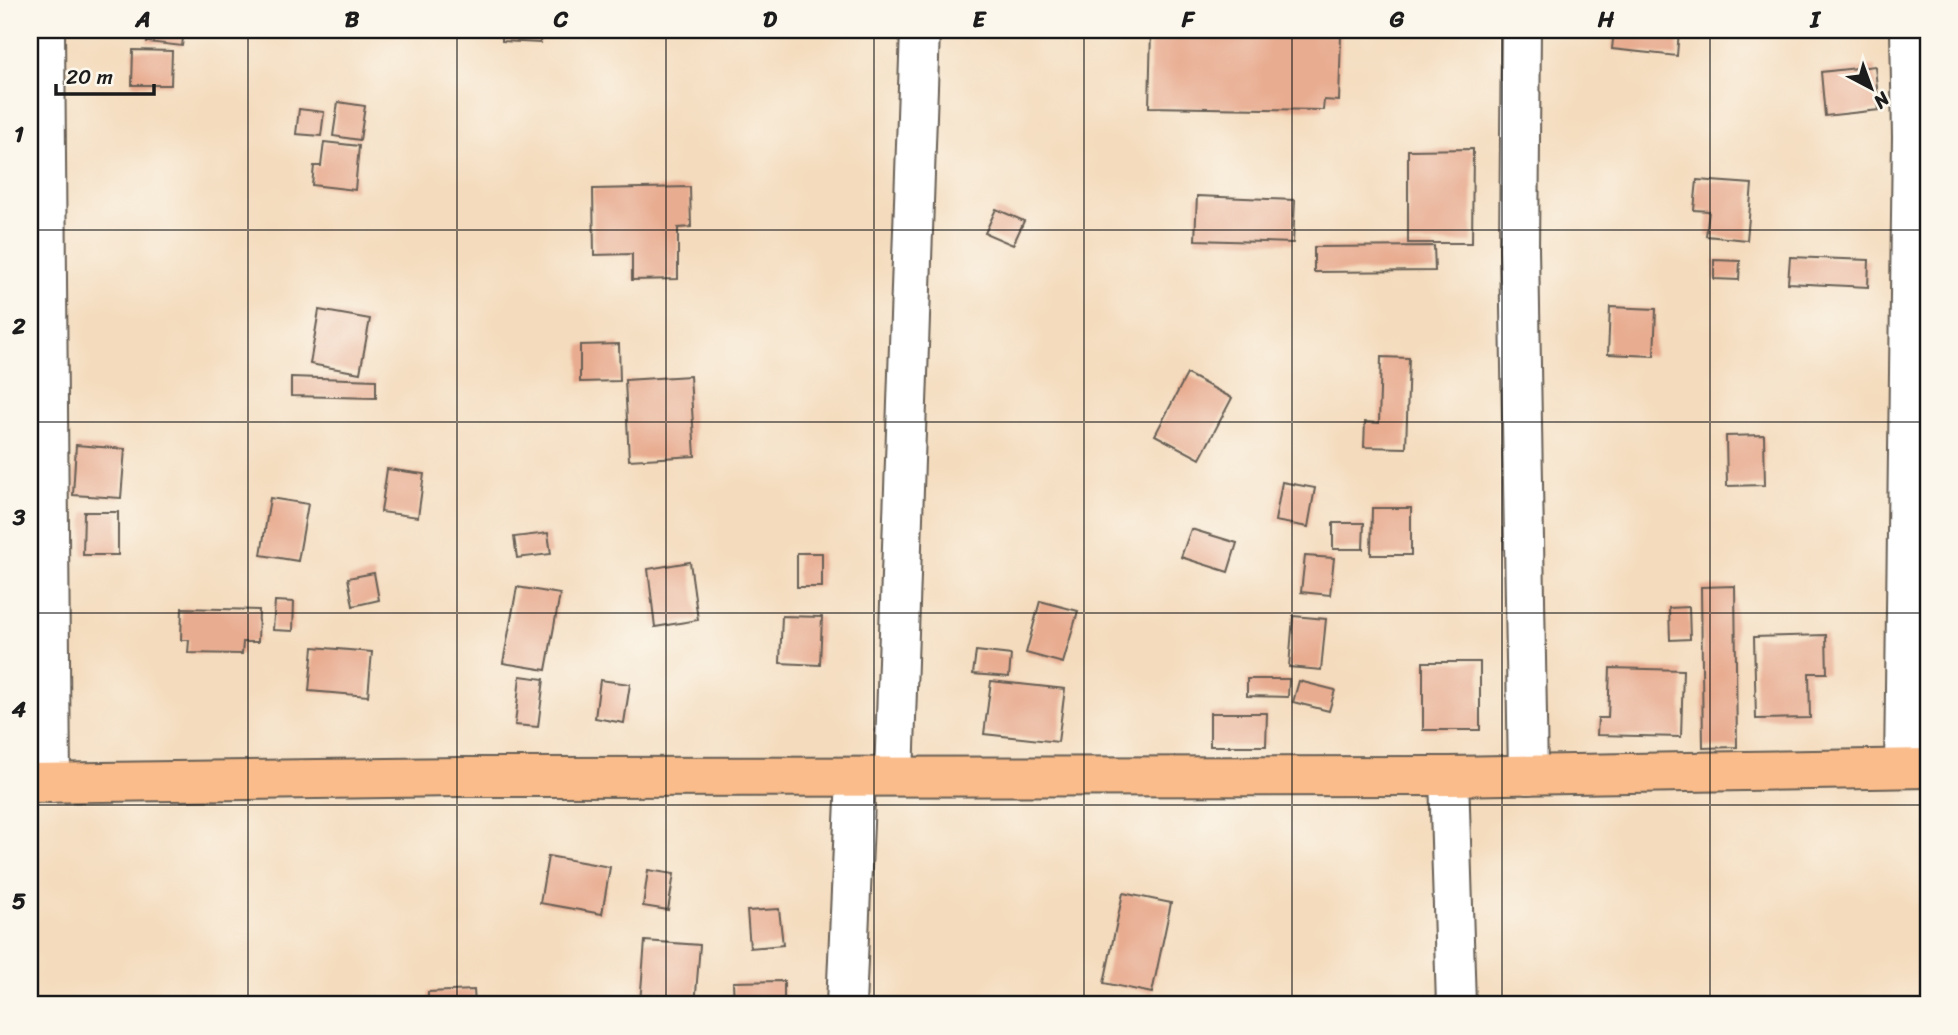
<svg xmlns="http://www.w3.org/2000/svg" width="1958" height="1035" viewBox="0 0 1958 1035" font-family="Sriracha,sans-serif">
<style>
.building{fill:#e8ac90}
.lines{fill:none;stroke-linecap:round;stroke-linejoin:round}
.minor-casing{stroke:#685f54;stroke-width:42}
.major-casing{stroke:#685f54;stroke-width:42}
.minor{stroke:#fff;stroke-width:38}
.major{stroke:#f9bc8a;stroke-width:38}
.grid{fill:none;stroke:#1c1c1c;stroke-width:2;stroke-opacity:0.55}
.neatline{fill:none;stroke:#1c1c1c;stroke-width:2.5}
.grid-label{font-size:23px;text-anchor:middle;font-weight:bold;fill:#1c1c1c}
</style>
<rect width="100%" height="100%" fill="#fbf7ec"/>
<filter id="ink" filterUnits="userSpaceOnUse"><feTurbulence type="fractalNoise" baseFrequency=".0143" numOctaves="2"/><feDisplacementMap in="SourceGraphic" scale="14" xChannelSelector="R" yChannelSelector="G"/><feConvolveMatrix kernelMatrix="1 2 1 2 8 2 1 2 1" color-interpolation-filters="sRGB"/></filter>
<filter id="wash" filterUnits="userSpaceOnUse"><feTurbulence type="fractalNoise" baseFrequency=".00686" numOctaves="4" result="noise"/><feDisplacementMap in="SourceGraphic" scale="28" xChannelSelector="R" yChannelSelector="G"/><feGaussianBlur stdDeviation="1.57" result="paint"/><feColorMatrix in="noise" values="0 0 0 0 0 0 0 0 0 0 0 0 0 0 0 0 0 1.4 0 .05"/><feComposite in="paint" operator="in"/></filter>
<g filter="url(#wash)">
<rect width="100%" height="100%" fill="#f4dbbd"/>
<g id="blocks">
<g class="building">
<polygon points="149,30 184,30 182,46 147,42"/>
<polygon points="502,30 541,30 540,43 502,41"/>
<polygon points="1151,30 1325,30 1325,35 1341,35 1339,101 1324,100 1323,110 1149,107"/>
<polygon points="1614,30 1679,30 1677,56 1612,49"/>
<polygon points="133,50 172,51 171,85 132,85"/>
<polygon points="1875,66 1879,110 1825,116 1821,72"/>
<polygon points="338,102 365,106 360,140 333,136"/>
<polygon points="299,109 324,112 321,136 296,134"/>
<polygon points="324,142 359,146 355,190 312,185 314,166 321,166"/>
<polygon points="1473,149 1472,243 1408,243 1408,150"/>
<polygon points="1697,180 1752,184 1747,240 1706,236 1709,211 1694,210"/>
<polygon points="690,187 691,227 678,228 678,279 632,280 632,254 594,255 593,189"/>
<polygon points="1197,196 1295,200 1293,243 1195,240"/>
<polygon points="996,209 1024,221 1013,245 985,233"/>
<polygon points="1434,246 1435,271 1314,272 1314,247"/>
<polygon points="1790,257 1869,260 1868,287 1788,283"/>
<polygon points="1714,260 1740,261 1739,280 1714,279"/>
<polygon points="1610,307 1656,309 1654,356 1608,354"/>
<polygon points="319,310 370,319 360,373 310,364"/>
<polygon points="619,344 620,381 580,382 580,345"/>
<polygon points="1381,357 1409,358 1406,448 1364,447 1365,422 1379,423"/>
<polygon points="1187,374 1232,398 1200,459 1155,435"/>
<polygon points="690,376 695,456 629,460 625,380"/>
<polygon points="291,377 376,380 376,398 291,396"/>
<polygon points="1764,435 1765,485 1727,486 1726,436"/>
<polygon points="76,445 125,449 121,498 73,495"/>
<polygon points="387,469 424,474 418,517 381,512"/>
<polygon points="1282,482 1315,488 1308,527 1275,521"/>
<polygon points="270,498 308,504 298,561 261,555"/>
<polygon points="1372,508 1411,508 1411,555 1371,555"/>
<polygon points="84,512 118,512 118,555 83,555"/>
<polygon points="1333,523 1364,523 1363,549 1333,549"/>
<polygon points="1191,529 1237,543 1228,572 1181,557"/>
<polygon points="548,533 551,554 517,558 514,537"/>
<rect x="797" y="553" width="25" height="34"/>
<polygon points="1305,556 1334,558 1330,595 1301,592"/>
<polygon points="690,562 698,620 655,627 648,569"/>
<polygon points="374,573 379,600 353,606 348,578"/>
<polygon points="1735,586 1737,747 1703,748 1701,587"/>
<polygon points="517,587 560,594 546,670 503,663"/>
<polygon points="275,601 294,602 293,631 273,630"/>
<polygon points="1040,601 1078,611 1063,663 1026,653"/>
<polygon points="1689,607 1690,639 1670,640 1669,608"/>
<polygon points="182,608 259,610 258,642 243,642 242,654 188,653 189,640 181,640"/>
<polygon points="782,616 822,617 820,665 780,663"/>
<polygon points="1293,616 1326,619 1321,670 1289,667"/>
<polygon points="1826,635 1827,673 1809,673 1810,718 1756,719 1754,637"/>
<polygon points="313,647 372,652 368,696 309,691"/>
<polygon points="976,651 1011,655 1009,677 973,674"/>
<rect x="1423" y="662" width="57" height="68"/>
<polygon points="1610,668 1683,670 1681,737 1597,735 1598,718 1608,718"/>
<polygon points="520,676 544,679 538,727 515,725"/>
<polygon points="1247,679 1289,679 1288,697 1247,696"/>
<polygon points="600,680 630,684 624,723 595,718"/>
<polygon points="991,681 1065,689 1058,742 984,734"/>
<polygon points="1299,681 1335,690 1329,711 1293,702"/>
<polygon points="1210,713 1267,713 1266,746 1210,746"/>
<polygon points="548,856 610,867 602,914 540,903"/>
<polygon points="648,870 674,874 668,910 643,906"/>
<polygon points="1123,893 1171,903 1152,993 1104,983"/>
<polygon points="779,909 783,945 750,948 747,911"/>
<polygon points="645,941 700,945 695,1005 640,1003"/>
<polygon points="784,981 784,1005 734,1005 733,982"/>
<polygon points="474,990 475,1005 428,1005 428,992"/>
</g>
</g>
</g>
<g filter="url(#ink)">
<use href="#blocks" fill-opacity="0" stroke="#685f54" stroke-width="2"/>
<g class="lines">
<defs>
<g id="minor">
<polyline points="45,30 51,783"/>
<polyline points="1521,30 1519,248 1528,775"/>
<polyline points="1904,768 1912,137 1910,30"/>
<polyline points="894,776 920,30"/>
<polyline points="1449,776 1456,1005"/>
<polyline points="846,1005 856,777"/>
</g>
<polyline id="major" points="30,783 459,777 1449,776 1928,768"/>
</defs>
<use href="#minor" class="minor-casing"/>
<use href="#major" class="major-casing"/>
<use href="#minor" class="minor"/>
<use href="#major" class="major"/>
</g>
</g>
<path class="grid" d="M248,30V1005M457,30V1005M666,30V1005M874,30V1005M1084,30V1005M1292,30V1005M1502,30V1005M1710,30V1005M30,230H1928M30,422H1928M30,613H1928M30,805H1928"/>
<rect width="1958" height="1035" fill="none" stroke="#fbf7ec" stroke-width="77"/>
<g transform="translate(1871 88) rotate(139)" stroke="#fbf7ec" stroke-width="5" paint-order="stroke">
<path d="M0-5L12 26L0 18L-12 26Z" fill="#1c1c1c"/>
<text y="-10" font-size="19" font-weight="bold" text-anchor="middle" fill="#1c1c1c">N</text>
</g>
<path d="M56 84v10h98v-10" fill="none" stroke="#1c1c1c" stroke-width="3.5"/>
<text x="66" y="84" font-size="21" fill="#1c1c1c" stroke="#fbf7ec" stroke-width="5" paint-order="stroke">20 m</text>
<rect x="38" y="38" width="1882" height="958" class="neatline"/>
<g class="grid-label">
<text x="143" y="27">A</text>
<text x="352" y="27">B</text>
<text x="561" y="27">C</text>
<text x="770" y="27">D</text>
<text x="979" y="27">E</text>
<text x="1188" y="27">F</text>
<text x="1397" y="27">G</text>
<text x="1606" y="27">H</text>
<text x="1815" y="27">I</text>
<text x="19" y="142">1</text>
<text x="19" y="334">2</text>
<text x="19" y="525">3</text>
<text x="19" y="717">4</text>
<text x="19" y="909">5</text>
</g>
</svg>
